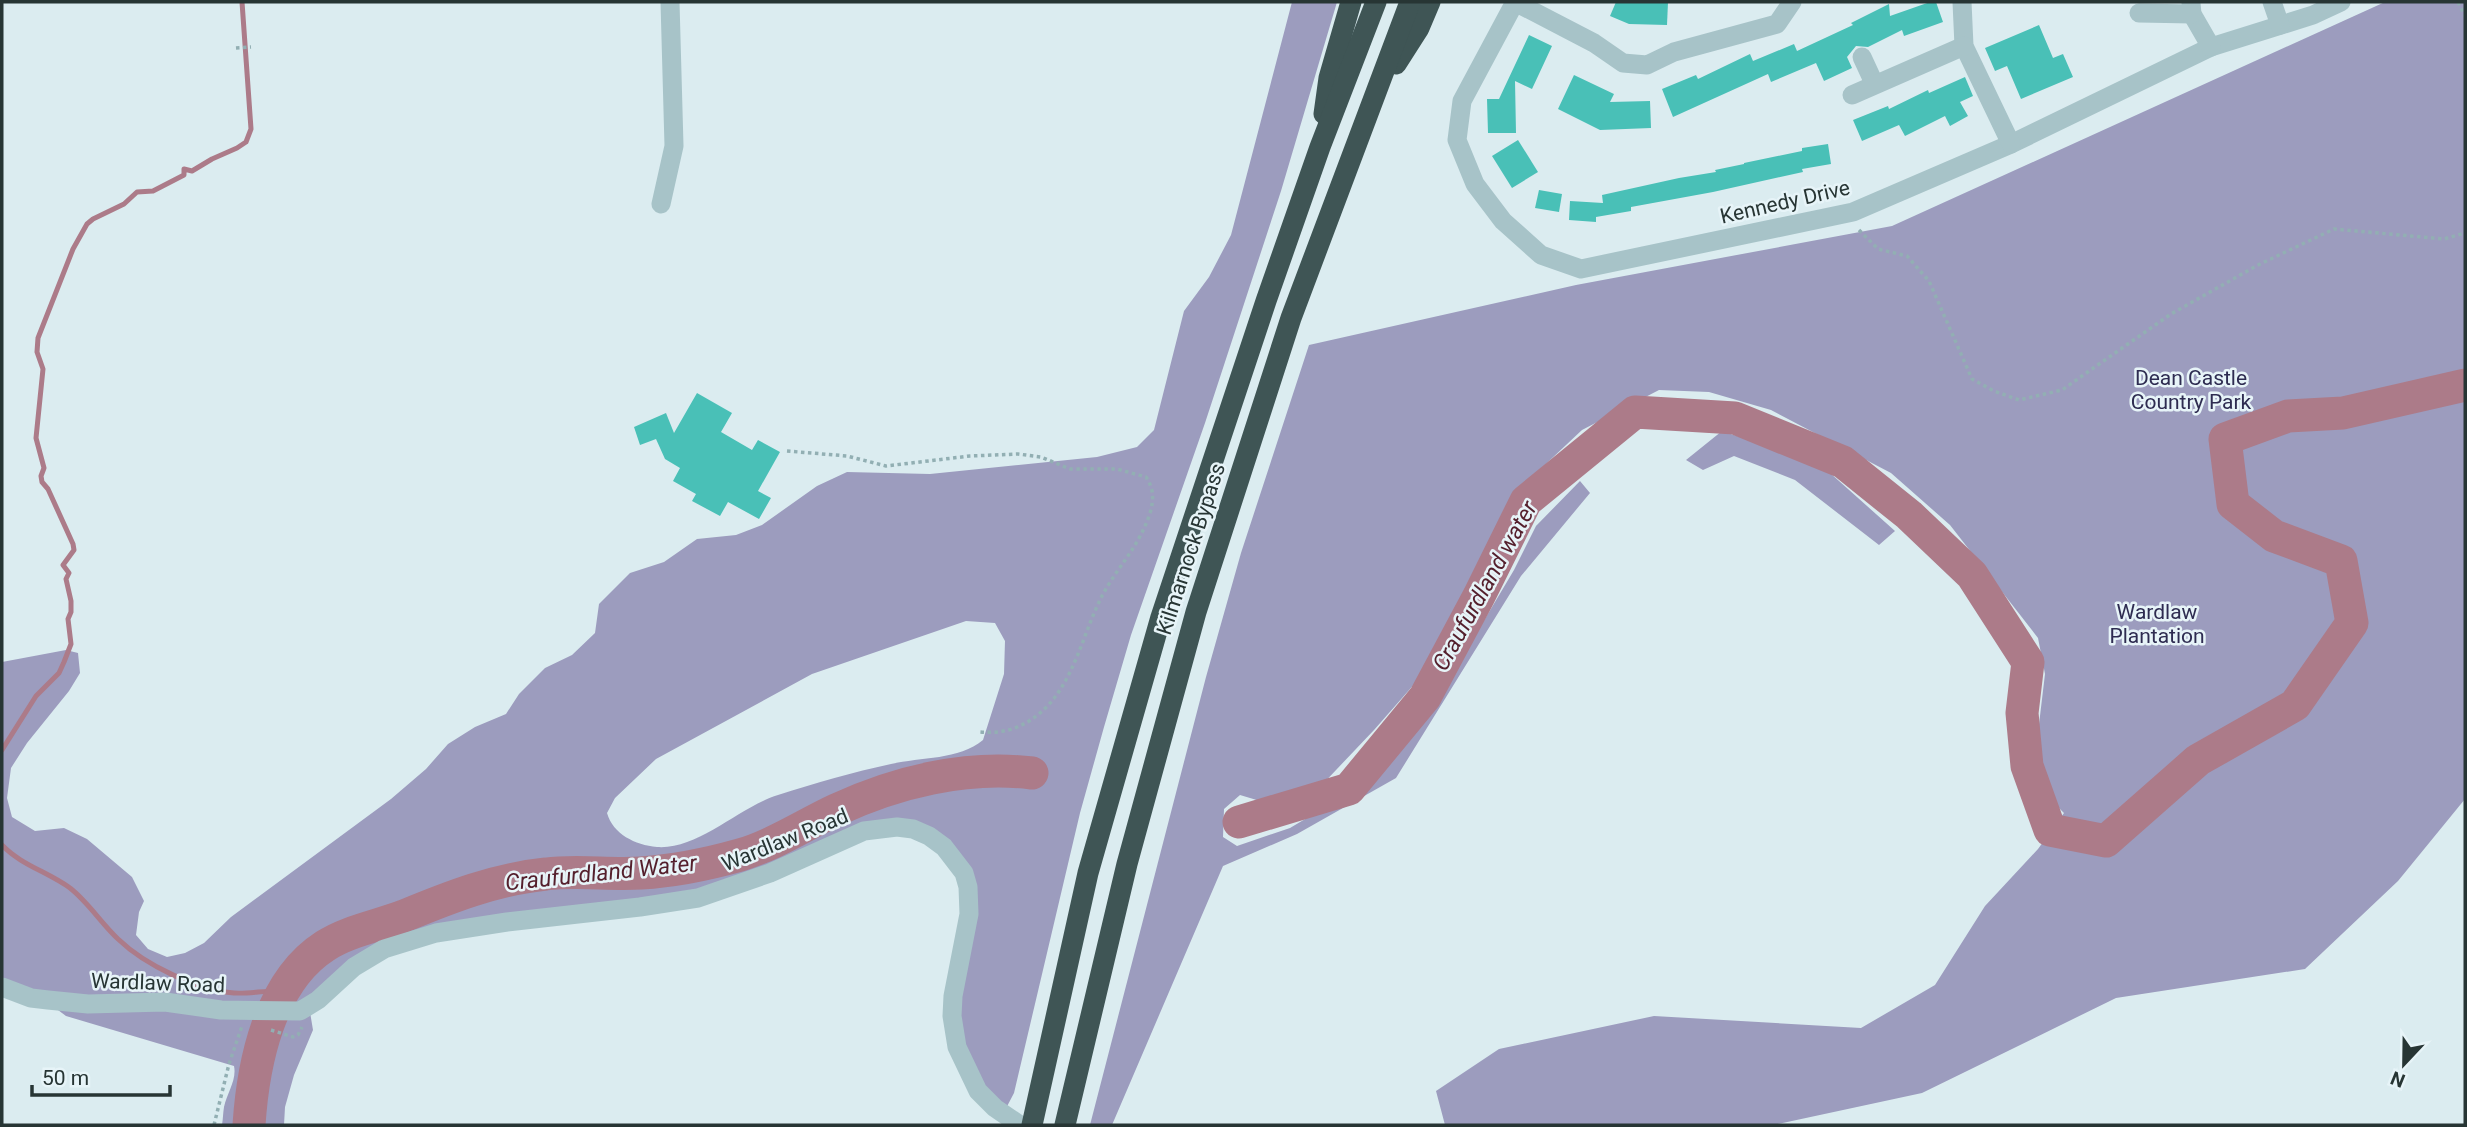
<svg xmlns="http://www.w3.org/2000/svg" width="2467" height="1127" viewBox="0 0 2467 1127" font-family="Roboto,sans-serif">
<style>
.green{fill:#9c9cbe;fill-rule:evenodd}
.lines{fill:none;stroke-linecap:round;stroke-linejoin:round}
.stream{stroke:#ac7b89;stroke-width:5}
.river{stroke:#ac7b89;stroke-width:33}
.building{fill:#49c0b7}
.path{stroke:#92afb3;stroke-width:3.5;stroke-dasharray:3.5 3.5;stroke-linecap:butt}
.minor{stroke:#a7c3c8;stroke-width:19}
.highway{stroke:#3f5555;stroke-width:21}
.labels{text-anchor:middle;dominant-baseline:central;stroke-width:5;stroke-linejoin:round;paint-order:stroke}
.street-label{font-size:21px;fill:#273534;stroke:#e7f4f8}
.park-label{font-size:21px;fill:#2e2c51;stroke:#e7f4f8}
.water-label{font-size:23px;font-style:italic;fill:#541f2c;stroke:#e7f4f8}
</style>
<rect width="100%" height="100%" fill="#dbecf0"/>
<g class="green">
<path d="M1292,2H1337L1281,191L1205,423L1131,635L1104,727L1080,813L1014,1093L1003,1114L957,1047L966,933L956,861L897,827L733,887L384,949L309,1006L313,1030L294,1075L285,1107L284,1125H222C223,1119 223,1113 224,1107C227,1093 237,1080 234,1066L66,1016L54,1007L2,987V662L66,650L78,653L80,673L69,691L27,743L11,768L7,798L12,817L35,831L64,828L87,839L132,877L144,901L139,912L136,935L148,949L167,957L185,953L204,943L231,917L391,799L426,769L448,744L475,727L506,714L519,694L545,668L572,655L595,633L599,604L630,573L664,562L697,539L736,535L762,525L817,486L847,472L930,474L1097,457L1137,447L1154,430L1184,311L1209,277L1231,235ZM966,621L995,623L1005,641L1004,674L983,740C959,760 921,757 891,764C853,772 816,783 778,795C739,807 698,850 657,847C635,845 613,834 607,813L615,798L656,759L812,674Z"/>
<polygon points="2385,2 2465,2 2465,799 2398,881 2305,969 2116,998 1922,1093 1773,1125 1445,1125 1436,1091 1499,1049 1654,1016 1861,1028 1935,985 1985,906 2038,849 2064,813 2049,798 2037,741 2045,674 2038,638 1950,525 1891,473 1771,410 1709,392 1659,390 1582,430 1517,491 1431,665 1374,730 1318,789 1260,801 1240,795 1224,809 1223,837 1237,846 1290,828 1376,777 1432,708 1514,570 1536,526 1580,481 1590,493 1521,576 1396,778 1297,834 1223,866 1112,1125 1090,1125 1206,677 1241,553 1309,345 1576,285 1892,226"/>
<polygon points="1722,431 1820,464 1895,531 1879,545 1795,480 1734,456 1703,470 1686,460"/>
</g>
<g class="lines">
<g class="stream">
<polyline points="2,750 36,696 59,673 64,662 71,644 68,619 71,612 71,601 66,579 69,573 63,565 74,550 73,544 48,489 42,482 41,476 44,468 36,438 43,369 37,352 38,338 73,249 87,224 93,219 124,204 137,192 153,191 184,175 184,169 192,171 212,159 237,148 246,142 251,129 242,2"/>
<path d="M2,845C21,865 48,872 70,888C88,902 101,923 118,939C145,965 197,990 234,993C250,994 266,990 282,991"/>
</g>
<g class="river">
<polyline points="1239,822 1349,789 1425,697 1479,596 1526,501 1635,412 1735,418 1843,462 1909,515 1972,575 2028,662 2022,713 2027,766 2050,830 2106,841 2198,760 2295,705 2352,623 2341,561 2274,536 2233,504 2225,439 2288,416 2343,413 2465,385"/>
<path d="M249,1125C253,1064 269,982 325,946C348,931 378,926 404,916C450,897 496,879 546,874C577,870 609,875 641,873C674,871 708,864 740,855C774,845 804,825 836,810C896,782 966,765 1032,773"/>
</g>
</g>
<g class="building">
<polygon points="1616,2 1668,2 1667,25 1629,24 1610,16"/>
<polygon points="1930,2 1936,2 1943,22 1904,36 1902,30 1868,47 1856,46 1847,57 1852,68 1824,81 1816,63 1771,82 1768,74 1673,117 1662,89 1696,75 1698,79 1750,54 1753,61 1794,44 1797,51 1853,25 1851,23 1889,4 1890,16"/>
<polygon points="2039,25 2053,58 2063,54 2073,77 2021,99 2007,66 1995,71 1985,48"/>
<polygon points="1529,35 1552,46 1532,89 1515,81 1516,133 1488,133 1487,99 1499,99"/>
<polygon points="1574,75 1614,94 1610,102 1650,101 1651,128 1600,130 1558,109"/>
<polygon points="1965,77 1973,96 1960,102 1968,116 1950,126 1945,116 1905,136 1899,125 1862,141 1853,120 1888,106 1889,109 1928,90 1929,93"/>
<polygon points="1518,140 1538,172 1512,188 1492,156"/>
<polygon points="1828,144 1831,164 1802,169 1803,172 1713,192 1631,207 1631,211 1596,217 1596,222 1569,220 1570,201 1603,203 1602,195 1679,178 1716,172 1715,170 1744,164 1744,163 1802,151 1802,148"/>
<polygon points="1539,190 1562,194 1559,212 1535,208"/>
<polygon points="697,393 732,413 721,432 752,450 758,440 780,452 758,491 771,498 759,519 728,502 720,516 692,501 696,494 673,481 680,468 665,459 656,439 640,445 634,427 666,413 674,433"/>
</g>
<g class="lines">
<g class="path">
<polyline points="2458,2 2465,16"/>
<polyline points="236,48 251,47"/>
<polyline points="1859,230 1878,249 1907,256 1929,281 1972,379 1994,391 2019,400 2062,390 2171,314 2258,265 2334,229 2444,239 2465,233"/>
<path d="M787,451L847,456L886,466L970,456L1018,454L1041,457L1070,469H1117L1146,477C1154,489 1154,499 1150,513C1139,547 1118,566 1102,596C1082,635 1074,684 1040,713C1022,728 1004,734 980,732"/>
<polyline points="271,1030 293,1037 298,1035 302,1027"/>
<polyline points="214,1125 229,1064 242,1026"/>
</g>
<g class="minor">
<polyline points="1515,2 1462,101 1457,140 1475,184 1503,221 1541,255 1581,269 1853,212 2011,144 2211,47 2313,15 2341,2"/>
<polyline points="1515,2 1594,43 1623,63 1647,65 1674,52 1777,24 1792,2"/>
<polyline points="1962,2 1964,46 2011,144"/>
<polyline points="2272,2 2280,25"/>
<polyline points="2191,3 2192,14 2211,47"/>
<polyline points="2139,13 2192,14"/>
<polyline points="1862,57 1874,83"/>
<polyline points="1852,95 1964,46"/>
<polyline points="661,204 674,146 670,2"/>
<polyline points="2,987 31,998 48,1000 88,1004 165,1002 221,1010 300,1011 318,1000 354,967 384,949 436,933 507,922 640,907 698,898 770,873 864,831 897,827 913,829 929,836 944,847 964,873 968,887 969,914 953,996 952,1016 957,1047 978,1091 995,1108 1020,1125"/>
</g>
<g class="highway">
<polyline points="1396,64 1419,28 1430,2"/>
<polyline points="1324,114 1329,78 1351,2"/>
<polyline points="1032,1125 1088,873 1161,617 1266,301 1320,147 1376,2"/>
<polyline points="1065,1125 1127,864 1196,612 1291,318 1410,2"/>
</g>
</g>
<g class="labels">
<g class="street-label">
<text transform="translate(1785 202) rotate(-13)">Kennedy Drive</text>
<text transform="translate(1191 549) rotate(-72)">Kilmarnock Bypass</text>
<text transform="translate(785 840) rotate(-22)">Wardlaw Road</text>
<text transform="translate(158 983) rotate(2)">Wardlaw Road</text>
</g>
<g class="park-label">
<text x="2191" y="378">Dean Castle<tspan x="2191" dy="24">Country Park</tspan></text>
<text x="2157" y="612">Wardlaw<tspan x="2157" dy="24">Plantation</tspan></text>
</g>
<g class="water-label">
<text transform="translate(1485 586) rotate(-61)">Craufurdland water</text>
<text transform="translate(601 873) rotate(-6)">Craufurdland Water</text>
</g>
</g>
<rect width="2467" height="1127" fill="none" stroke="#273534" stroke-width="7"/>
<g transform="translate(2404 1064) rotate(202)" stroke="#e7f4f8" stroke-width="5" paint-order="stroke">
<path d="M0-5L12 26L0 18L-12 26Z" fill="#273534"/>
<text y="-10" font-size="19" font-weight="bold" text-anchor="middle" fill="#273534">N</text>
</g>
<path d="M32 1085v10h138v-10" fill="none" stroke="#273534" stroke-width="3.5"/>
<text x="42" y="1085" font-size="21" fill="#273534" stroke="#e7f4f8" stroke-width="5" paint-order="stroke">50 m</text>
</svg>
